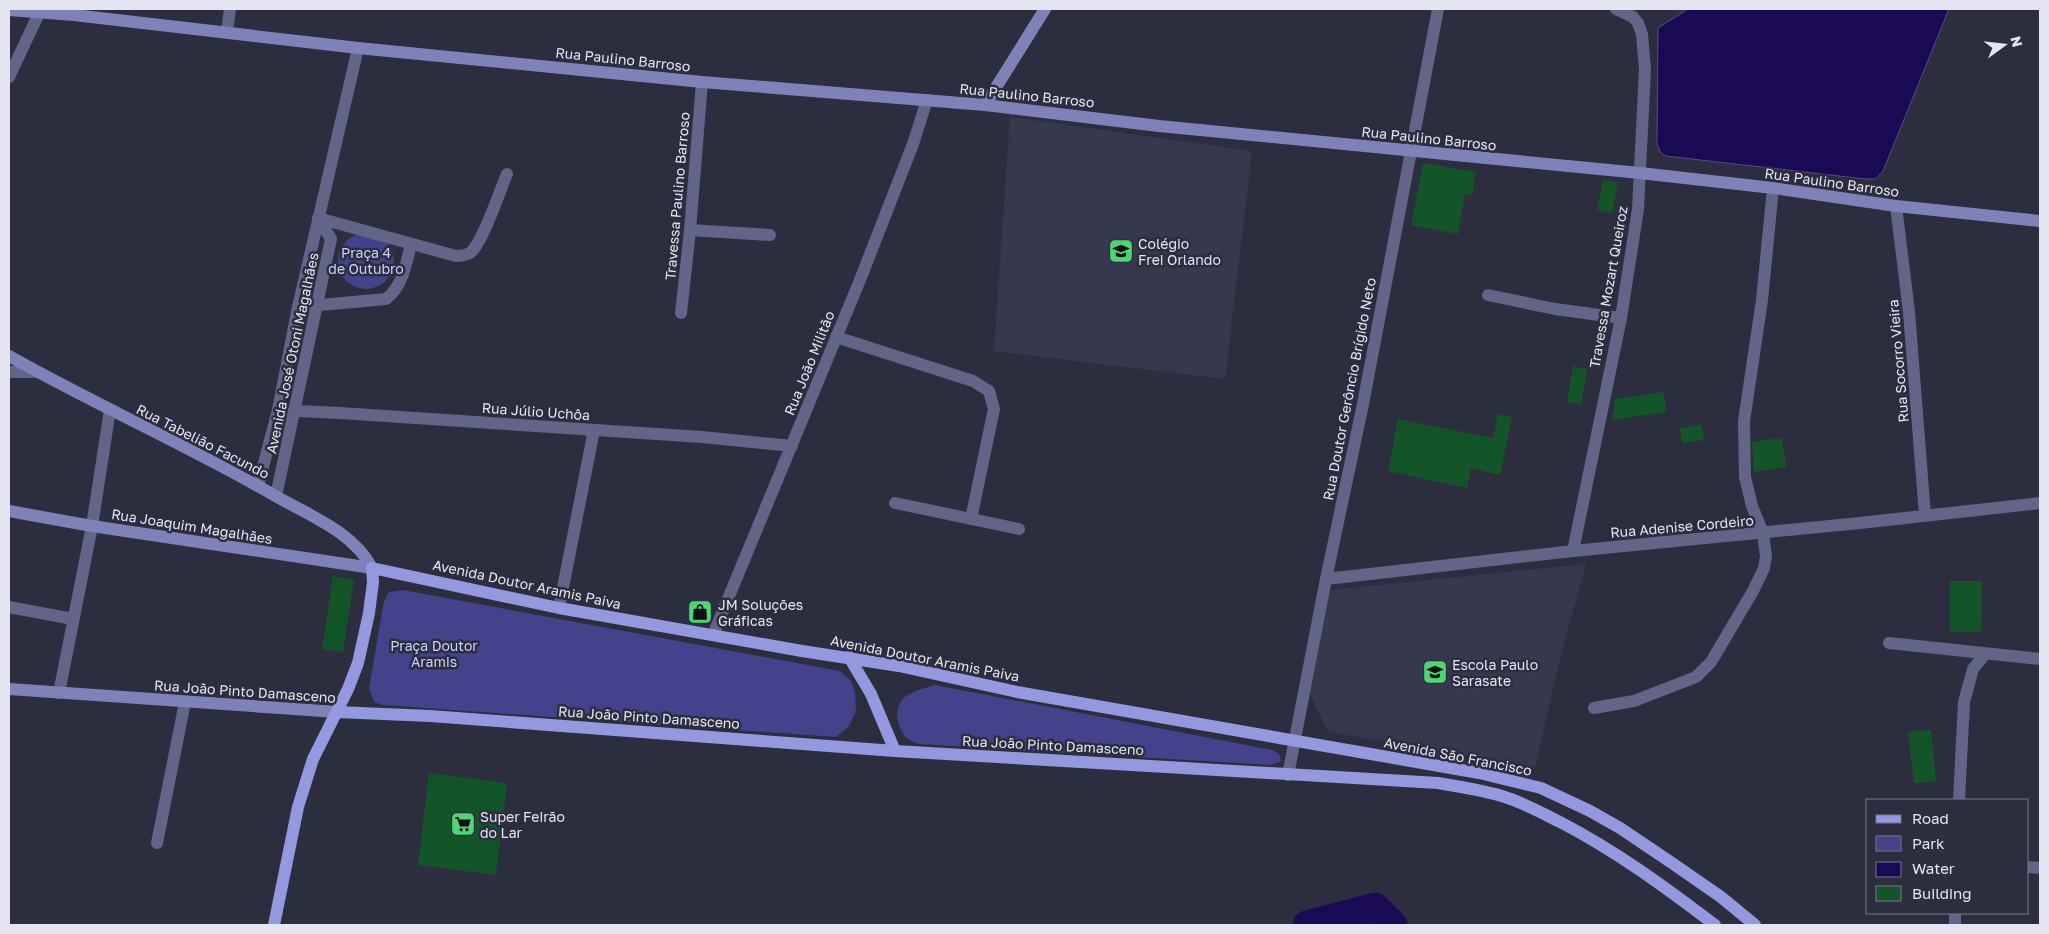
<svg xmlns="http://www.w3.org/2000/svg" width="2049" height="934" viewBox="0 0 2049 934" font-family="'Golos Text',sans-serif">
<style>
.built{fill:#36384e}
.green{fill:#43428a}
.water{fill:#1a0a55;stroke:#574c84}
.lines{fill:none;stroke-linecap:round;stroke-linejoin:round}
.river{stroke:#1a0a55;stroke-width:29}
.building{fill:#135528}
.street{stroke:#626587;stroke-width:12}
.secondary{stroke:#7e82b9;stroke-width:12}
.primary{stroke:#9498df;stroke-width:12}
.labels{text-anchor:middle;dominant-baseline:central;stroke-width:5;stroke-linejoin:round;paint-order:stroke}
.street-label{font-size:14px;fill:#e4e5f0;stroke:#2c2e3f}
.poi-label{font-size:14px;fill:#e4e5f0;stroke:#2c2e3f;text-anchor:start}
.park-label{font-size:14px;fill:#ccd0fd;stroke:#2c2e3f}
</style>
<rect width="100%" height="100%" fill="#2c2e3f"/>
<g class="built">
<polygon points="1010,117 1252,151 1225,379 994,351"/>
<polygon points="1586,564 1562,651 1535,767 1328,732 1310,694 1330,590"/>
</g>
<g class="green">
<circle cx="366" cy="261" r="28"/>
<polygon points="403,590 840,671 851,681 855,692 856,711 849,726 836,737 383,705 374,702 369,688 384,601 389,592"/>
<path d="M935,685L1272,750L1279,754L1281,761L1272,765L919,744C914,742 908,740 905,736C896,725 893,706 906,696C915,690 925,688 935,685Z"/>
</g>
<polygon class="water" points="1688,9 1949,9 1883,171 1876,179 1865,179 1666,156 1660,152 1657,144 1658,28"/>
<g class="lines">
<polyline class="river" points="1307,925 1375,907 1393,925"/>
</g>
<g class="building">
<polygon points="1423,163 1476,172 1472,195 1465,194 1458,234 1411,225"/>
<polygon points="1603,180 1618,183 1612,213 1597,210"/>
<polygon points="1573,366 1587,369 1581,404 1567,402"/>
<polygon points="1664,392 1666,412 1612,420 1615,399"/>
<polygon points="1498,414 1512,417 1500,475 1471,468 1467,488 1388,471 1398,419 1493,438"/>
<polygon points="1701,425 1704,440 1682,443 1680,428"/>
<polygon points="1782,438 1786,467 1754,472 1752,442"/>
<polygon points="333,576 354,580 343,652 322,649"/>
<polygon points="1950,581 1982,581 1981,632 1950,632"/>
<polygon points="1931,730 1936,781 1914,783 1908,732"/>
<polygon points="429,773 507,783 496,875 418,865"/>
</g>
<g class="lines">
<g class="street">
<polyline points="227,32 230,9"/>
<polyline points="9,77 41,9"/>
<polyline points="1896,206 1909,312 1925,515"/>
<path d="M318,218L456,256C462,256 469,255 473,250C485,236 499,193 507,174"/>
<polyline points="690,230 770,235"/>
<polyline points="1488,295 1555,309 1621,318"/>
<path d="M298,307L386,299C403,286 406,264 411,244"/>
<polyline points="681,313 690,230 702,82"/>
<polyline points="836,337 973,381 989,391 994,409 971,519"/>
<polyline points="9,372 37,372"/>
<polyline points="278,410 340,413 702,437 792,446"/>
<polyline points="258,486 278,410 298,307 358,48"/>
<polyline points="276,496 331,239 318,218"/>
<polyline points="895,503 1019,529"/>
<polyline points="1573,551 1621,318 1638,209 1645,70 1642,34 1638,23 1633,17 1616,9"/>
<polyline points="1326,579 1573,551 1860,523 2040,503"/>
<polyline points="9,607 73,619"/>
<polyline points="559,608 594,430"/>
<polyline points="713,635 860,280 913,144 927,100"/>
<polyline points="1889,643 2040,659"/>
<polyline points="59,693 92,526 110,410"/>
<polyline points="1594,708 1634,701 1696,677 1711,662 1753,591 1764,568 1766,556 1763,533 1752,506 1745,477 1744,421 1762,300 1773,188"/>
<polyline points="1288,775 1326,579 1363,404 1438,9"/>
<polyline points="1959,800 1964,702 1973,669 1985,654"/>
<polyline points="157,843 185,702"/>
<polyline points="2028,867 2040,868"/>
<polyline points="1955,925 1955,913"/>
</g>
<g class="secondary">
<polyline points="9,10 74,15 358,48 702,82 985,105 1159,126 1640,173 1773,188 1896,206 2040,221"/>
<polyline points="985,105 1045,9"/>
<path d="M9,356C98,406 191,447 279,498C311,516 354,533 372,568"/>
<polyline points="9,511 92,526 372,568"/>
<polyline points="9,689 337,712"/>
</g>
<g class="primary">
<polyline points="849,657 871,694 895,751"/>
<path d="M337,712L430,716L895,751L1438,783C1460,787 1483,790 1505,797C1524,803 1542,813 1560,822C1616,851 1665,887 1715,925"/>
<polyline points="274,925 298,807 313,759 348,689 358,663 369,613 373,582 372,568 559,608 802,651 899,666 1017,692 1479,773 1541,788 1590,811 1620,828 1672,863 1721,897 1755,925"/>
</g>
</g>
<defs>
<symbol id="school-square" viewBox="-11 -11 22 22"><rect x="-9" y="-9" width="18" height="18" rx="4" fill="#4ed675" stroke="#2c2e3f"/><path d="M0-5L7-2L0 1L-7-2ZM-4 1L0 2.5L4 1V4Q0 6-4 4Z" fill="#111"/></symbol>
<symbol id="shop-square" viewBox="-11 -11 22 22"><rect x="-9" y="-9" width="18" height="18" rx="4" fill="#4ed675" stroke="#2c2e3f"/><path d="M-5-2.5h2.3a2.7 3.5 0 0 1 5.4 0H5L5.5 6h-11ZM-1.5-2.5h3a1.5 2.3 0 0 0-3 0Z" fill="#111"/></symbol>
<symbol id="supermarket-square" viewBox="-11 -11 22 22"><rect x="-9" y="-9" width="18" height="18" rx="4" fill="#4ed675" stroke="#2c2e3f"/><path d="M-6-5.5h2.5l.6 2H6L4.5 2H-2.5L-4.4-4H-6ZM-1.5 3.2a1.3 1.3 0 1 0 .1 0ZM3 3.2a1.3 1.3 0 1 0 .1 0Z" fill="#111"/></symbol>
</defs>
<g fill-rule="evenodd">
<use href="#school-square" x="1107" y="237" width="28" height="28"/>
<use href="#shop-square" x="686" y="598" width="28" height="28"/>
<use href="#school-square" x="1421" y="658" width="28" height="28"/>
<use href="#supermarket-square" x="449" y="810" width="28" height="28"/>
</g>
<g class="labels">
<g class="street-label">
<text transform="translate(623 59) rotate(6)">Rua Paulino Barroso</text>
<text transform="translate(1027 95) rotate(6)">Rua Paulino Barroso</text>
<text transform="translate(1429 138) rotate(6)">Rua Paulino Barroso</text>
<text transform="translate(1832 182) rotate(8)">Rua Paulino Barroso</text>
<text transform="translate(677 196) rotate(-85)">Travessa Paulino Barroso</text>
<text transform="translate(1608 287) rotate(-80)">Travessa Mozart Queiroz</text>
<text transform="translate(292 353) rotate(-78)">Avenida José Otoni Magalhães</text>
<text transform="translate(1898 361) rotate(-95)">Rua Socorro Vieira</text>
<text transform="translate(809 363) rotate(-68)">Rua João Militão</text>
<text transform="translate(1349 389) rotate(-79)">Rua Doutor Gerôncio Brígido Neto</text>
<text transform="translate(536 411) rotate(4)">Rua Júlio Uchôa</text>
<text transform="translate(203 441) rotate(27)">Rua Tabelião Facundo</text>
<text transform="translate(192 526) rotate(9)">Rua Joaquim Magalhães</text>
<text transform="translate(1682 526) rotate(-5)">Rua Adenise Cordeiro</text>
<text transform="translate(527 584) rotate(12)">Avenida Doutor Aramis Paiva</text>
<text transform="translate(925 658) rotate(11)">Avenida Doutor Aramis Paiva</text>
<text transform="translate(245 691) rotate(4)">Rua João Pinto Damasceno</text>
<text transform="translate(649 717) rotate(4)">Rua João Pinto Damasceno</text>
<text transform="translate(1053 745) rotate(3)">Rua João Pinto Damasceno</text>
<text transform="translate(1458 756) rotate(11)">Avenida São Francisco</text>
</g>
<g class="poi-label">
<text x="1138" y="243">Colégio<tspan x="1138" dy="16">Frei Orlando</tspan></text>
<text x="718" y="604">JM Soluções<tspan x="718" dy="16">Gráficas</tspan></text>
<text x="1452" y="664">Escola Paulo<tspan x="1452" dy="16">Sarasate</tspan></text>
<text x="480" y="816">Super Feirão<tspan x="480" dy="16">do Lar</tspan></text>
</g>
<g class="park-label">
<text x="366" y="252">Praça 4<tspan x="366" dy="16">de Outubro</tspan></text>
<text x="434" y="645">Praça Doutor<tspan x="434" dy="16">Aramis</tspan></text>
</g>
</g>
<rect width="2049" height="934" fill="none" stroke="#e4e5f0" stroke-width="20"/>
<rect x="1866" y="799" width="162" height="115" fill="#2c2e3f" stroke="#767786"/>
<rect x="1876" y="815" width="25" height="8" fill="#9498df" stroke="#767786"/>
<text x="1912" y="824" font-size="15" fill="#e4e5f0">Road</text>
<rect x="1876" y="836" width="25" height="15" fill="#43428a" stroke="#767786"/>
<text x="1912" y="849" font-size="15" fill="#e4e5f0">Park</text>
<rect x="1876" y="862" width="25" height="15" fill="#1a0a55" stroke="#767786"/>
<text x="1912" y="874" font-size="15" fill="#e4e5f0">Water</text>
<rect x="1876" y="886" width="25" height="15" fill="#135528" stroke="#767786"/>
<text x="1912" y="899" font-size="15" fill="#e4e5f0">Building</text>
<g transform="translate(2004 45) rotate(75)" stroke="#2c2e3f" stroke-width="4" paint-order="stroke">
<path d="M0-4L9 19L0 12L-9 19Z" fill="#e4e5f0"/>
<text y="-8" font-size="14" font-weight="bold" text-anchor="middle" fill="#e4e5f0">N</text>
</g>
</svg>
